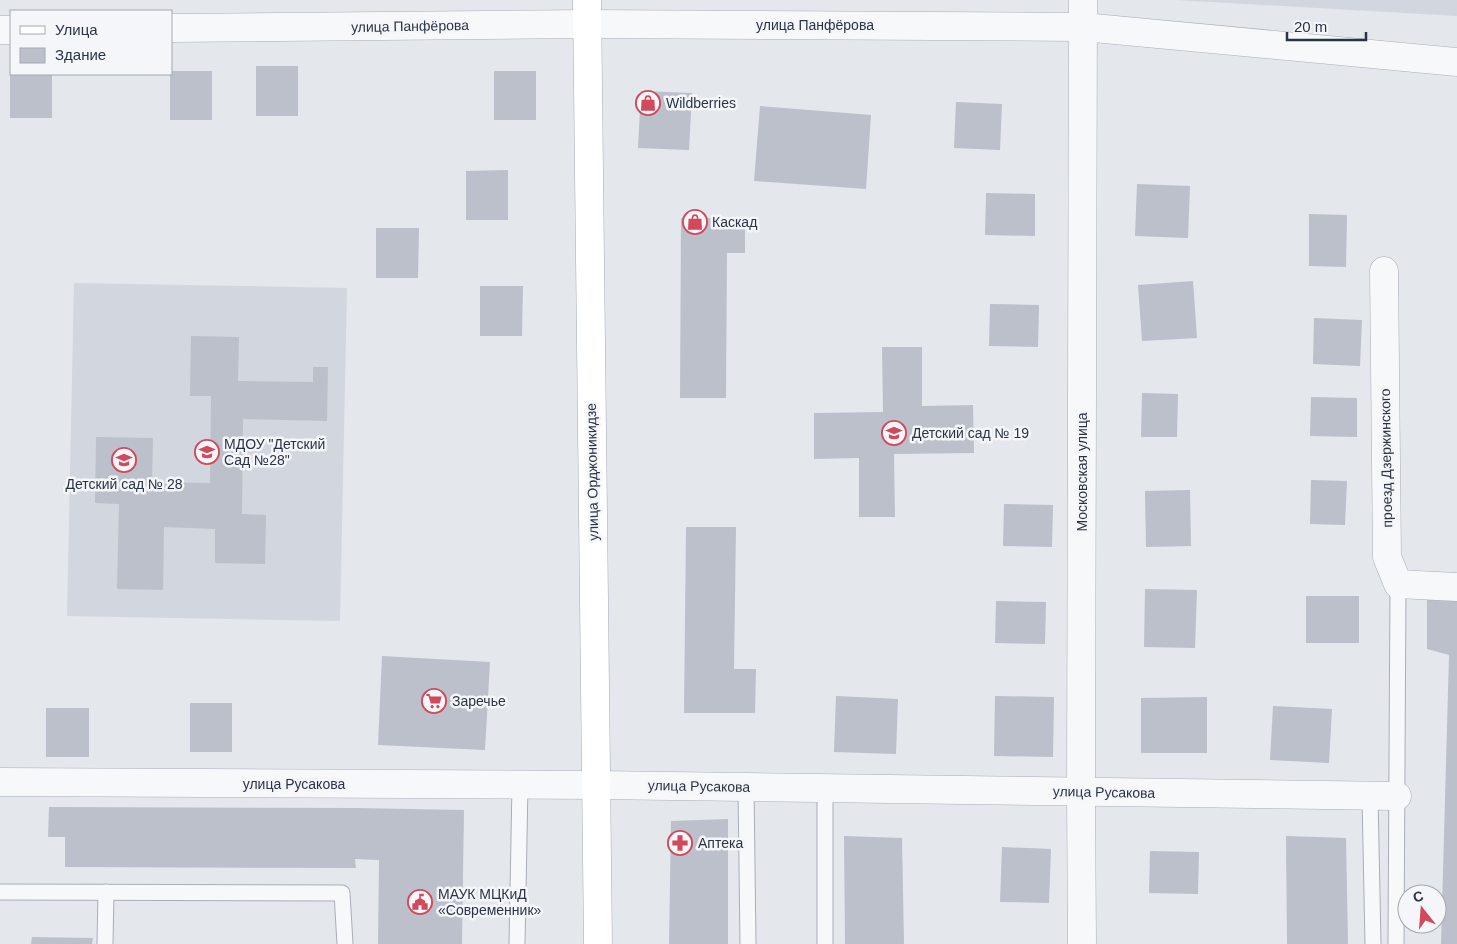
<svg xmlns="http://www.w3.org/2000/svg" width="1457" height="944" viewBox="0 0 1457 944" font-family="Arial,sans-serif">
<style>
.built{fill:#d2d6de}
.building{fill:#bbc0ca}
.lines{fill:none;stroke-linecap:round;stroke-linejoin:round}
.service-casing{stroke:#a9aeb7;stroke-width:17}
.minor-casing{stroke:#a9aeb7;stroke-width:29}
.primary-casing{stroke:#a3abb8;stroke-width:29}
.service{stroke:#f7f8fa;stroke-width:15}
.minor{stroke:#f7f8fa;stroke-width:28}
.primary{stroke:#fff;stroke-width:28}
.labels{text-anchor:middle;dominant-baseline:central;stroke-width:5;stroke-linejoin:round;paint-order:stroke}
.street-label{font-size:14px;fill:#2b3445;stroke:#f4f6f9}
.poi-label{font-size:14px;fill:#2b3445;stroke:#f4f6f9;text-anchor:start}
</style>
<rect width="100%" height="100%" fill="#e4e7ec"/>
<g class="built">
<polygon points="1176,0 1457,0 1457,16"/>
<polygon points="74,283 347,288 340,621 67,616"/>
</g>
<g class="building">
<rect x="256" y="66" width="42" height="50"/>
<polygon points="171,71 212,71 212,120 170,120 170,74 171,74"/>
<rect x="494" y="71" width="42" height="49"/>
<rect x="10" y="74" width="42" height="44"/>
<polygon points="641,91 692,93 689,150 638,148"/>
<polygon points="956,102 1002,104 1000,150 954,148"/>
<polygon points="760,106 871,115 866,189 754,181"/>
<polygon points="508,170 508,220 466,220 466,171"/>
<polygon points="1137,184 1190,186 1188,238 1135,236"/>
<polygon points="986,193 1035,194 1035,236 985,235"/>
<polygon points="1309,214 1347,215 1346,267 1309,266"/>
<polygon points="681,218 745,218 745,253 727,253 726,398 680,398"/>
<polygon points="376,228 419,228 418,278 376,278"/>
<polygon points="1193,281 1197,338 1142,341 1138,285"/>
<polygon points="480,286 523,286 522,336 480,336"/>
<polygon points="990,304 1039,305 1038,347 989,346"/>
<polygon points="1314,318 1362,320 1360,366 1313,364"/>
<polygon points="191,336 239,337 238,381 313,382 313,367 328,367 327,421 243,419 242,514 266,515 265,564 215,563 215,529 164,527 163,590 117,589 119,504 95,503 96,437 153,438 152,482 210,483 211,396 190,396"/>
<polygon points="882,347 922,347 922,406 973,405 974,453 894,454 895,517 859,517 859,458 814,459 814,413 883,412"/>
<polygon points="1142,393 1178,394 1177,437 1141,437"/>
<polygon points="1311,397 1357,398 1357,437 1310,436"/>
<polygon points="1311,480 1347,481 1345,525 1310,524"/>
<polygon points="1190,490 1191,546 1146,547 1145,491"/>
<polygon points="1004,504 1053,505 1052,547 1003,546"/>
<polygon points="686,527 736,527 734,669 756,669 755,713 684,713"/>
<polygon points="1145,589 1197,590 1195,648 1144,647"/>
<rect x="1306" y="596" width="53" height="47"/>
<polygon points="1427,596 1457,598 1457,944 1441,944 1449,655 1427,649"/>
<polygon points="996,601 1046,602 1045,644 995,643"/>
<polygon points="382,656 490,662 485,750 378,745"/>
<polygon points="836,696 898,699 896,754 834,752"/>
<polygon points="995,696 1054,697 1053,757 994,756"/>
<polygon points="1207,697 1207,753 1141,753 1141,698"/>
<rect x="190" y="703" width="42" height="49"/>
<polygon points="1273,706 1332,709 1329,763 1270,760"/>
<rect x="46" y="708" width="43" height="49"/>
<polygon points="49,807 356,808 464,810 462,944 378,944 379,860 355,859 356,868 65,867 65,837 48,837"/>
<polygon points="728,819 728,944 669,944 671,821"/>
<polygon points="844,836 902,838 904,944 845,944"/>
<polygon points="1286,836 1346,838 1348,944 1287,944"/>
<polygon points="1002,847 1051,849 1049,903 1000,902"/>
<polygon points="1150,851 1199,852 1198,894 1149,893"/>
<polygon points="32,937 93,938 92,944 31,944"/>
</g>
<g class="lines">
<defs>
<g id="service">
<polyline points="746,787 748,944"/>
<polyline points="825,788 825,944"/>
<polyline points="1370,796 1373,944"/>
<polyline points="0,892 342,893 345,944"/>
<polyline points="105,944 106,892"/>
<polyline points="517,944 520,785"/>
<polyline points="1396,944 1398,584"/>
</g>
<g id="minor">
<polyline points="171,28 587,24 1083,27 1457,62"/>
<polyline points="0,30 11,30"/>
<polyline points="1384,271 1387,557 1398,584 1457,587"/>
<polyline points="0,782 596,785 1397,796"/>
<polyline points="1082,944 1081,792 1083,0"/>
</g>
<polyline id="primary" points="587,0 598,944"/>
</defs>
<use href="#service" class="service-casing"/>
<use href="#minor" class="minor-casing"/>
<use href="#primary" class="primary-casing"/>
<use href="#service" class="service"/>
<use href="#minor" class="minor"/>
<use href="#primary" class="primary"/>
</g>
<defs>
<symbol id="shop-ring" viewBox="-11 -11 22 22"><circle r="9.5" fill="#f4f6f9" stroke="#d1495b" stroke-width="1.5"/><path d="M-5-2.5h2.3a2.7 3.5 0 0 1 5.4 0H5L5.5 6h-11ZM-1.5-2.5h3a1.5 2.3 0 0 0-3 0Z" fill="#d1495b"/></symbol>
<symbol id="school-ring" viewBox="-11 -11 22 22"><circle r="9.5" fill="#f4f6f9" stroke="#d1495b" stroke-width="1.5"/><path d="M0-5L7-2L0 1L-7-2ZM-4 1L0 2.5L4 1V4Q0 6-4 4Z" fill="#d1495b"/></symbol>
<symbol id="supermarket-ring" viewBox="-11 -11 22 22"><circle r="9.5" fill="#f4f6f9" stroke="#d1495b" stroke-width="1.5"/><path d="M-6-5.5h2.5l.6 2H6L4.5 2H-2.5L-4.4-4H-6ZM-1.5 3.2a1.3 1.3 0 1 0 .1 0ZM3 3.2a1.3 1.3 0 1 0 .1 0Z" fill="#d1495b"/></symbol>
<symbol id="pharmacy-ring" viewBox="-11 -11 22 22"><circle r="9.5" fill="#f4f6f9" stroke="#d1495b" stroke-width="1.5"/><path d="M-2-6h4v4h4v4h-4v4h-4v-4h-4v-4h4Z" fill="#d1495b"/></symbol>
<symbol id="civic-ring" viewBox="-11 -11 22 22"><circle r="9.5" fill="#f4f6f9" stroke="#d1495b" stroke-width="1.5"/><path d="M-.6-6.5H3V-4.5H.6V-3L4-1V1h2V6H-6V1h2V-1L-.6-3ZM-1.2 2.5V6h2.4V2.5Z" fill="#d1495b"/></symbol>
</defs>
<g fill-rule="evenodd">
<use href="#shop-ring" x="634" y="89" width="28" height="28"/>
<use href="#shop-ring" x="681" y="208" width="28" height="28"/>
<use href="#school-ring" x="880" y="419" width="28" height="28"/>
<use href="#school-ring" x="193" y="438" width="28" height="28"/>
<use href="#school-ring" x="110" y="446" width="28" height="28"/>
<use href="#supermarket-ring" x="420" y="687" width="28" height="28"/>
<use href="#pharmacy-ring" x="666" y="829" width="28" height="28"/>
<use href="#civic-ring" x="406" y="888" width="28" height="28"/>
</g>
<g class="labels">
<g class="street-label">
<text x="815" y="25">улица Панфёрова</text>
<text transform="translate(410 26) rotate(-1)">улица Панфёрова</text>
<text transform="translate(1386 458) rotate(-91)">проезд Дзержинского</text>
<text transform="translate(592 472) rotate(-91)">улица Орджоникидзе</text>
<text transform="translate(1082 472) rotate(-90)">Московская улица</text>
<text x="294" y="784">улица Русакова</text>
<text transform="translate(699 786) rotate(1)">улица Русакова</text>
<text transform="translate(1104 792) rotate(1)">улица Русакова</text>
</g>
<g class="poi-label">
<text x="666" y="103">Wildberries</text>
<text x="712" y="222">Каскад</text>
<text x="912" y="433">Детский сад № 19</text>
<text x="224" y="444">МДОУ "Детский<tspan x="224" dy="16">Сад №28"</tspan></text>
<text x="124" y="484" text-anchor="middle">Детский сад № 28</text>
<text x="452" y="701">Заречье</text>
<text x="698" y="843">Аптека</text>
<text x="438" y="894">МАУК МЦКиД<tspan x="438" dy="16">«Современник»</tspan></text>
</g>
</g>
<rect x="10" y="10" width="162" height="65" fill="#f4f6f9" stroke="#a4a8b1"/>
<rect x="20" y="26" width="25" height="8" fill="#ffffff" stroke="#a4a8b1"/>
<text x="55" y="35" font-size="15" fill="#2b3445">Улица</text>
<rect x="20" y="48" width="25" height="15" fill="#bbc0ca" stroke="#a4a8b1"/>
<text x="55" y="60" font-size="15" fill="#2b3445">Здание</text>
<g transform="translate(1422 909) rotate(343)"><circle r="24" fill="#f4f6f9" stroke="#a4a8b1"/>
<path d="M0-4L9 19L0 12L-9 19Z" fill="#d1495b"/>
<text y="-8" font-size="14" font-weight="bold" text-anchor="middle" fill="#2b3445">С</text>
</g>
<path d="M1287 32v8h79v-8" fill="none" stroke="#2b3445" stroke-width="2.5"/>
<text x="1294" y="32" font-size="15" fill="#2b3445" stroke="#f4f6f9" stroke-width="4" paint-order="stroke">20 m</text>
</svg>
